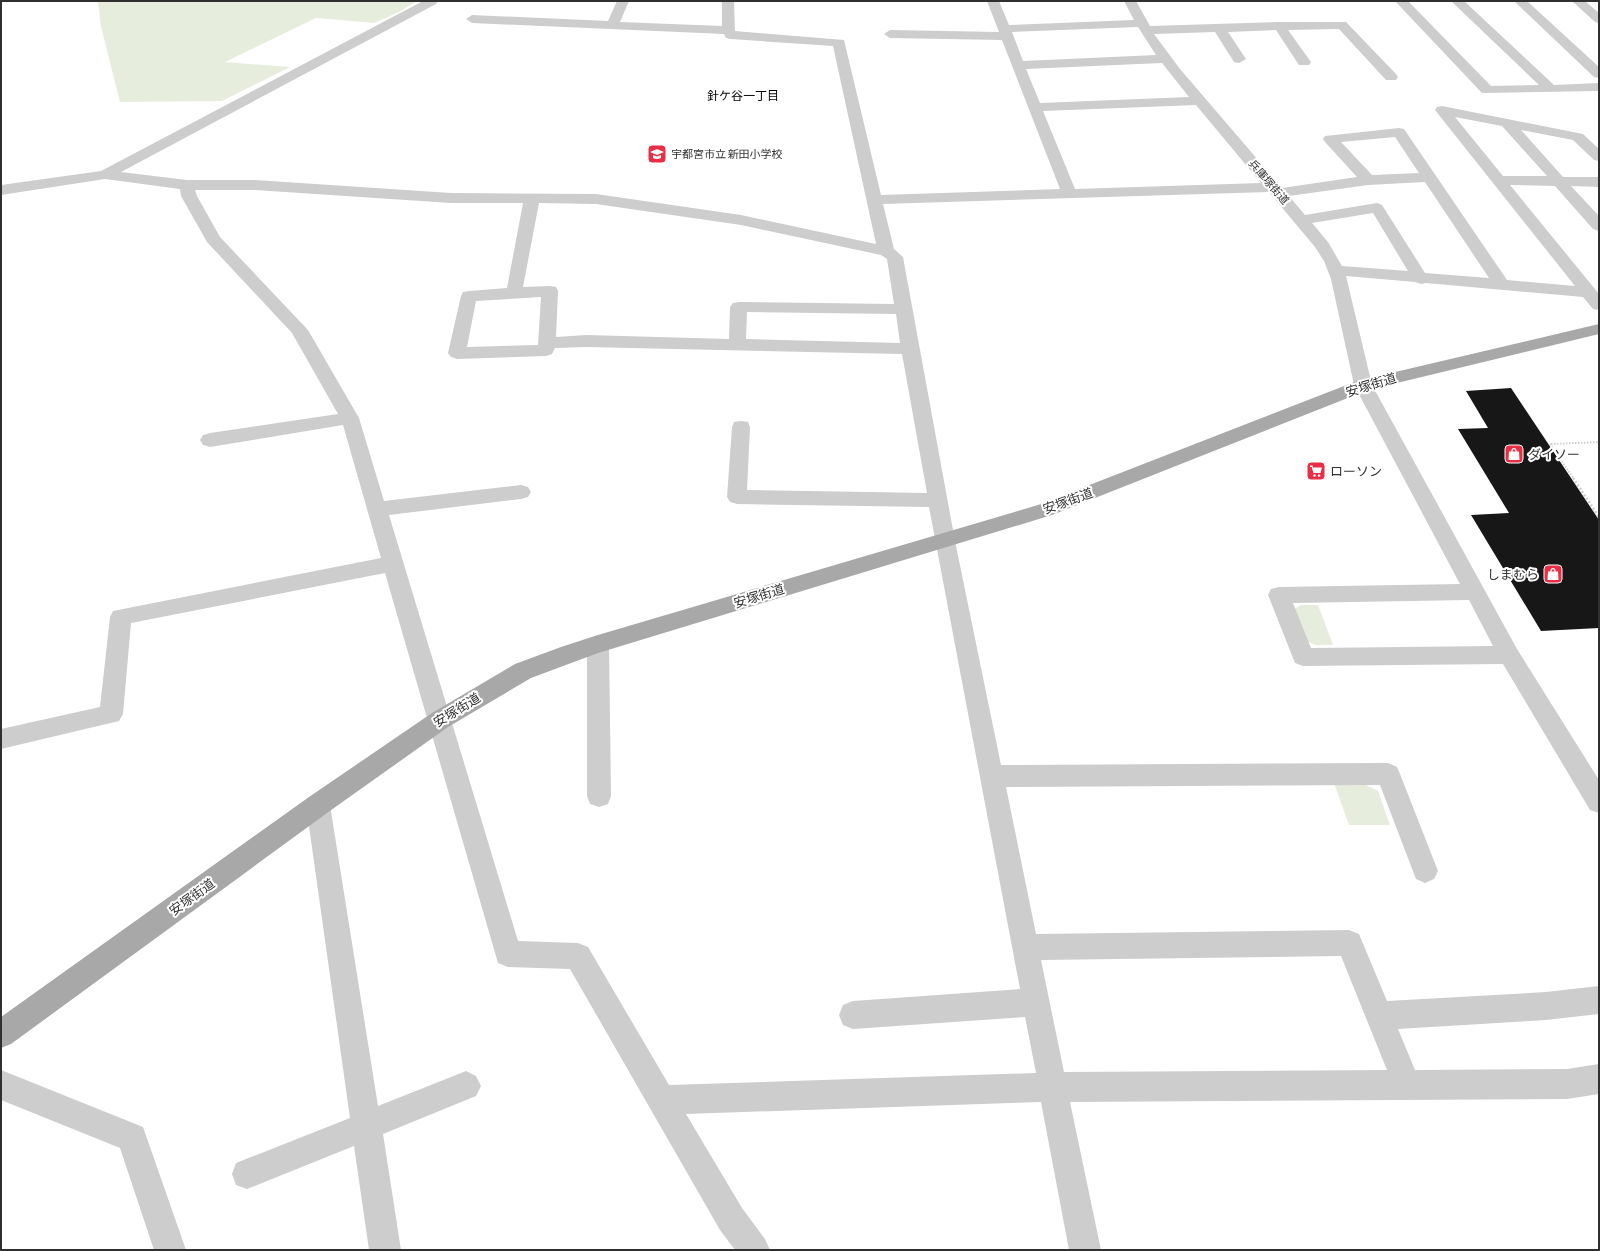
<svg xmlns="http://www.w3.org/2000/svg" width="1600" height="1251" viewBox="0 0 1600 1251" font-family="'Asap Condensed','Noto Sans JP',sans-serif">
<style>
.green{fill:#e7eddd}
.building{fill:#171717}
.lines{fill:none;stroke-linecap:round;stroke-linejoin:round}
.path-far1{stroke:#cdcdcd;stroke-width:2;stroke-dasharray:1.5 1.5;stroke-linecap:butt}
.path{stroke:#cdcdcd;stroke-width:2.5;stroke-dasharray:2 2;stroke-linecap:butt}
.minor{fill:#cdcdcd;fill-rule:evenodd}
.major{fill:#a8a8a8;fill-rule:evenodd}
.labels{text-anchor:middle;dominant-baseline:central;stroke-width:4;stroke-linejoin:round;paint-order:stroke}
.far-poi-label{font-size:11px;fill:#303030;stroke:#fff;text-anchor:start}
.far-street-label{font-size:11px;fill:#303030;stroke:#fff}
.far-neighbourhood-label{font-size:12px;fill:#000;stroke:#fff}
.street-label{font-size:13px;fill:#303030;stroke:#fff}
.poi-label{font-size:13px;fill:#303030;stroke:#fff;text-anchor:start}
</style>
<rect width="100%" height="100%" fill="#fff"/>
<g class="green">
<polygon points="98,1 417,1 399,12 374,23 316,18 225,62 290,67 222,101 120,102 101,27"/>
<polygon points="1301,605 1318,605 1333,645 1315,645 1305,640 1293,610"/>
<polygon points="1334,783 1362,783 1378,791 1390,825 1349,825"/>
</g>
<polygon class="building" points="1511,388 1599,520 1599,628 1541,631 1471,515 1509,513 1458,429 1488,428 1466,391"/>
<g class="lines">
<g class="path-far1">
<polyline points="1550,444 1574,479"/>
<polyline points="1551,444 1599,442"/>
</g>
<polyline class="path" points="1573,478 1599,517"/>
<g class="minor">
<path d="M423,1H438L436,4L121,172L187,180H255L451,193L596,194L741,215L876,244L833,46L731,39L726,38L724,34L472,23L466,19L472,15L608,21L617,1H629L620,22L722,26V1H734L735,31L844,40L881,195L1060,189L1002,40L890,38L884,34L890,30L999,32L987,1H999L1009,25L1134,20L1124,1H1136L1150,26L1279,22H1346L1396,74L1398,77L1396,80H1386L1339,29L1288,30L1311,62L1309,65H1299L1276,30L1228,32L1246,59L1239,63L1234,62L1215,32L1154,34L1180,69L1282,188L1357,177L1325,142L1323,139L1325,136L1399,128L1404,129L1507,280L1575,286L1435,110L1437,107L1442,106L1583,134L1599,149V161L1594,160L1573,140L1521,130L1563,177H1599V187L1571,186L1599,216V231L1593,229L1555,186L1510,185L1599,294V310L1593,309L1583,297L1426,283L1421,284L1415,282L1346,276L1372,385L1517,649L1599,780V813L1590,810L1503,664L1303,666L1295,663L1268,595L1271,589L1279,587L1460,584L1354,385L1331,279L1324,261L1315,247L1269,192L883,204L894,249L903,257L955,541L1001,765L1388,763L1397,767L1400,774L1438,871L1434,879L1425,883L1416,879L1380,785L1006,787L1036,934L1349,930L1359,934L1387,1001L1546,992L1599,986V1014L1546,1020L1398,1029L1415,1070L1567,1069L1599,1064V1094L1567,1099L1070,1102L1101,1250H1069L1041,1102L686,1114L742,1208L765,1239L770,1250H735L720,1230L570,969L508,967L498,963L385,573L131,623L123,714L119,721L1,749V729L100,707L110,617L113,611L381,558L343,425L210,447L203,445L200,440L203,435L210,433L338,414L292,333L207,242L181,196L180,189L105,179L1,195V185L101,171ZM1138,27L1156,55L1023,61L1012,32ZM1162,63L1189,97L1040,103L1026,69ZM1196,105L1261,183L1075,189L1043,111ZM1455,117L1502,126L1547,176H1503ZM1395,137L1419,173L1372,175L1341,142ZM1425,182L1489,278L1425,273L1382,205L1377,203L1305,215L1289,196L1368,185ZM195,190H255L451,203H523L507,288L469,291L463,292L461,296L448,353L451,357L457,359L546,356L552,354L555,348L586,347L902,354L927,493L747,490L750,427L748,422L741,421L734,422L732,427L727,497L730,502L737,504L929,507L1020,989L853,1001L843,1005L839,1015L843,1025L853,1029L1025,1017L1036,1073L669,1085L588,947L578,943L518,941L389,515L521,499L528,497L531,492L528,487L521,485L384,501L359,418L308,330L220,237L197,196ZM539,203L596,204L741,225L881,255L887,259L894,304L739,302L733,303L730,307L729,339L586,335L556,337L558,291L556,287L550,286L523,287ZM1373,213L1408,271L1342,266L1328,242L1312,223ZM541,297L538,345L467,347L476,301ZM747,312L896,314L900,343L746,339ZM1469,600L1493,646L1311,648L1293,603ZM1341,956L1387,1070L1064,1072L1041,960Z"/>
<polygon points="1395,1 1408,1 1491,86 1539,85 1451,1 1464,1 1554,85 1599,83 1599,91 1482,93"/>
<polygon points="1514,1 1527,1 1599,67 1599,78 1594,77"/>
<polygon points="1572,1 1585,1 1599,13 1599,23 1595,22"/>
<polygon points="598,635 606,638 609,644 611,796 608,804 599,807 590,804 587,796 587,644 590,638"/>
<polygon points="318,794 327,797 330,805 378,1106 466,1071 476,1076 481,1086 476,1096 383,1134 401,1250 369,1250 354,1146 247,1189 236,1185 232,1174 236,1163 350,1118 306,805 309,797"/>
<polygon points="1,1070 143,1127 186,1250 154,1250 120,1148 1,1100"/>
</g>
<polygon class="major" points="1599,324 1599,334 1368,390 1052,515 598,653 531,678 448,727 327,813 11,1044 1,1048 1,1017 309,797 432,713 515,664 561,647 598,635 1038,505 1357,381"/>
</g>
<defs>
<symbol id="school-square" viewBox="-11 -11 22 22"><rect x="-9" y="-9" width="18" height="18" rx="4" fill="#eb2e46" stroke="#fff"/><path d="M0-5L7-2L0 1L-7-2ZM-4 1L0 2.5L4 1V4Q0 6-4 4Z" fill="#fff"/></symbol>
<symbol id="shop-square" viewBox="-11 -11 22 22"><rect x="-9" y="-9" width="18" height="18" rx="4" fill="#eb2e46" stroke="#fff"/><path d="M-5-2.5h2.3a2.7 3.5 0 0 1 5.4 0H5L5.5 6h-11ZM-1.5-2.5h3a1.5 2.3 0 0 0-3 0Z" fill="#fff"/></symbol>
<symbol id="supermarket-square" viewBox="-11 -11 22 22"><rect x="-9" y="-9" width="18" height="18" rx="4" fill="#eb2e46" stroke="#fff"/><path d="M-6-5.5h2.5l.6 2H6L4.5 2H-2.5L-4.4-4H-6ZM-1.5 3.2a1.3 1.3 0 1 0 .1 0ZM3 3.2a1.3 1.3 0 1 0 .1 0Z" fill="#fff"/></symbol>
</defs>
<g fill-rule="evenodd">
<use href="#school-square" x="646" y="143" width="22" height="22"/>
<use href="#shop-square" x="1503" y="443" width="22" height="22"/>
<use href="#supermarket-square" x="1305" y="460" width="22" height="22"/>
<use href="#shop-square" x="1542" y="563" width="22" height="22"/>
</g>
<g class="labels">
<g class="far-poi-label">
<text x="671" y="154">宇都宮市立 新田小学校</text>
</g>
<g class="far-street-label">
<text transform="translate(1269 182) rotate(49)">兵庫塚街道</text>
</g>
<g class="far-neighbourhood-label">
<text x="743" y="96">針ケ谷一丁目</text>
</g>
<g class="street-label">
<text transform="translate(1371 385) rotate(-17)">安塚街道</text>
<text transform="translate(1068 501) rotate(-20)">安塚街道</text>
<text transform="translate(759 596) rotate(-17)">安塚街道</text>
<text transform="translate(457 710) rotate(-32)">安塚街道</text>
<text transform="translate(192 897) rotate(-36)">安塚街道</text>
</g>
<g class="poi-label">
<text x="1528" y="454">ダイソー</text>
<text x="1330" y="471">ローソン</text>
<text x="1539" y="574" text-anchor="end">しまむら</text>
</g>
</g>
<rect width="1600" height="1251" fill="none" stroke="#303030" stroke-width="4"/>
</svg>
